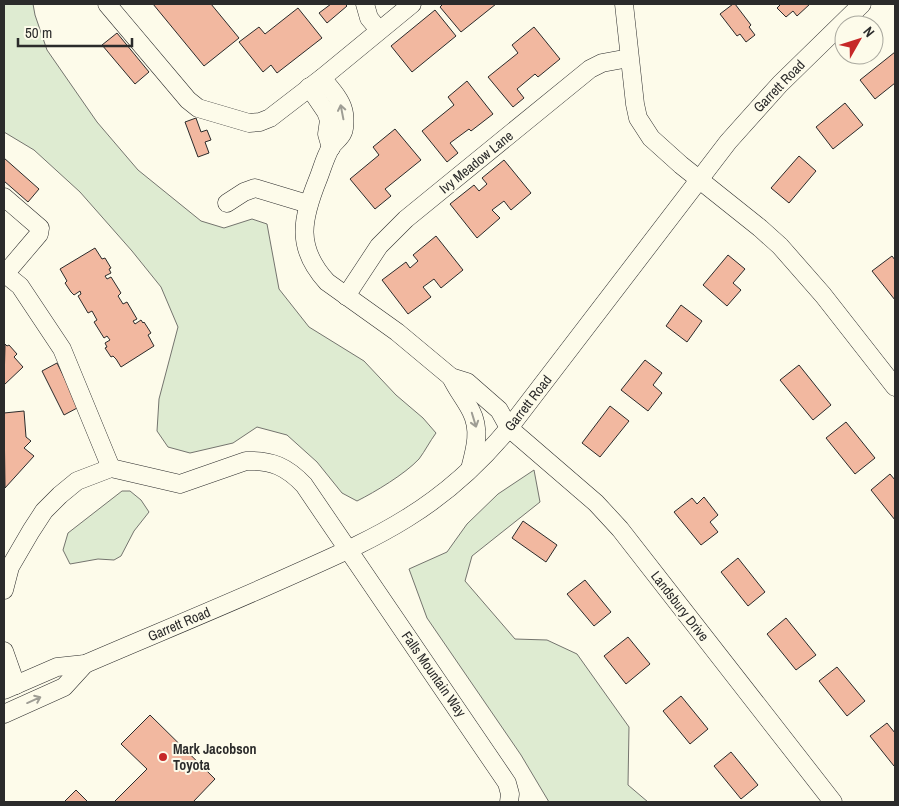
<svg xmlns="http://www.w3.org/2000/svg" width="899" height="806" viewBox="0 0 899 806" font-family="'Archivo Narrow',sans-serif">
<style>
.green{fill:#deebd1;stroke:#74746e}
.building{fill:#f2b8a0;stroke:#2b2b2b}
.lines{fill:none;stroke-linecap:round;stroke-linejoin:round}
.minor-casing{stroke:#2b2b2b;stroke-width:19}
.minor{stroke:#fdfbea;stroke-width:18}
.oneway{stroke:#9e9d94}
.poi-dot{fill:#c62828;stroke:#fdfbea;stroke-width:2}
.labels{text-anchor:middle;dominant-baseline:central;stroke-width:4;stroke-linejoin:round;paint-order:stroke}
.street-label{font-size:14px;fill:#2b2b2b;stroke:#fdfbea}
.poi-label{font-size:14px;font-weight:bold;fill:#2b2b2b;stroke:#fdfbea;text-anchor:start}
</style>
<rect width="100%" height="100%" fill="#fdfbea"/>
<g class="green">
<path d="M4,4H33L35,15L47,50L97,122L138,170L201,221L224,228L252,219L267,224L279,289L309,327L364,361L396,395L423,418L436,433C430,441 425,451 419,459C405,474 375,492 357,501L342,493L317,462L287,435L257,427L233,443L190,453L168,447L157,431L159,399L178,327L161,287L132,251L80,192L34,150L4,132Z"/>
<polygon points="534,470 540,502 472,556 465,581 515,639 547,640 577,654 629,727 628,785 648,802 549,802 521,755 427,618 409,569 447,552 467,524 498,494"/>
<polygon points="122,491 130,491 141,500 149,512 134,531 121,556 114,560 98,559 70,564 63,550 68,533"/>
</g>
<g class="building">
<polygon points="153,4 211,4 239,38 204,66"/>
<polygon points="331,4 345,4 347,6 327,23 319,13"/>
<polygon points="443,4 496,4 461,32 440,7"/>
<polygon points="733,4 735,4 751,25 749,27 755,35 746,42 740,34 737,36 720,14"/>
<polygon points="781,4 780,4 810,4 797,16 793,11 786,17 777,8"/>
<polygon points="298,8 322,38 277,73 271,65 263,72 239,42 259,27 265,34"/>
<polygon points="435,10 456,36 412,72 391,46"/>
<polygon points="534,27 560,59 538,77 535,74 517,89 524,98 513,107 488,77 518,53 512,45"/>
<polygon points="117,33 149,72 135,84 102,45"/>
<polygon points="895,52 895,83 875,99 860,80"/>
<polygon points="467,81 493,114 471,131 469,129 450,143 458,153 447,162 422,131 454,105 448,97"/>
<polygon points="845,103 863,125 833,149 816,127"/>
<polygon points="196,118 201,132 207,130 211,140 205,142 209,153 198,157 185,122"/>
<polygon points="395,129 421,160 385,189 391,196 375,209 350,179 379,155 373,147"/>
<polygon points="799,156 816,171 789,203 771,188"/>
<polygon points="4,158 39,189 28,202 4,181"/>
<polygon points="504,160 531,193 511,210 504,201 492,210 500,218 477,238 450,204 474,185 479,191 487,184 482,178"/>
<polygon points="436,236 463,270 441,288 434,279 423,287 431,297 408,314 382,280 406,262 410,268 418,261 413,255"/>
<polygon points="95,248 102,259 105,258 111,268 109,269 111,273 105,276 107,279 111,277 121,293 118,296 123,304 127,302 137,319 133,321 135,324 141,320 143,323 144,322 151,333 148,335 154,346 121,367 116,359 113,356 111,357 105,348 107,347 105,343 110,340 107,336 104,338 94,322 97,320 92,311 88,313 78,296 81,294 80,291 74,295 71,292 65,283 67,281 60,269"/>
<polygon points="728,255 745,269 733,283 741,290 727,306 703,285"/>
<polygon points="892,256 895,260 895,300 872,271"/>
<polygon points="681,305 702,321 687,342 666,326"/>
<polygon points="5,344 7,346 9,345 17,354 14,357 23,367 4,385"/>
<polygon points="645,360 662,373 653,385 662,393 648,411 621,390"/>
<polygon points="57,363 79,407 64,415 42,371"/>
<polygon points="799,365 831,405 813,420 780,380"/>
<polygon points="610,406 629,421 600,457 582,443"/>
<polygon points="24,411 26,437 31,441 24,448 34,456 5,488 4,413"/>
<polygon points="846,422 875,458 855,474 826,438"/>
<polygon points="890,474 895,480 895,520 871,490"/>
<polygon points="704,497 718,515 710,522 718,532 701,545 674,512 692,498 697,504"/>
<polygon points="523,521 557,545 546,562 512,538"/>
<polygon points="738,558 765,592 748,606 721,572"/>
<polygon points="585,580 611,612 594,626 567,594"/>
<polygon points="786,618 816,655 796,670 767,634"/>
<polygon points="628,637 650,664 626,684 604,656"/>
<polygon points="837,667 865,701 847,716 819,681"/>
<polygon points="681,696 708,729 690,744 663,711"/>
<polygon points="150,715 215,779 193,802 114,802 147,769 121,744"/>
<polygon points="887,723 895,733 895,765 894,766 870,736"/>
<polygon points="731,752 758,785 741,799 714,766"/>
<polygon points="76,790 88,802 64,802"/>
</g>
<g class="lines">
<defs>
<g id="minor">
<polyline points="107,4 188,100 198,108 249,123 260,122 270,118 322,78 412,4"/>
<polyline points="365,4 369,18 379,30"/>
<polyline points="624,4 635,104 638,118 651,138 681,165 760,228 780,246 823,295 895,387"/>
<path d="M322,78C329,87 340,98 343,109C345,115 345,127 343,132C341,138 334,142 331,147C325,157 322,169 318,179C302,219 295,247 327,282L397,332L451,377L467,382L499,410L509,428L596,503L620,529L833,802"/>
<polyline points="309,87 326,112 329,120 327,134 331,148"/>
<polyline points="4,197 40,228 39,234 5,274"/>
<polyline points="227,203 244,192 255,188 308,204"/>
<polyline points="4,273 20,286 62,349 111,468"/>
<polyline points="346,296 379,246 406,219 590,69 602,63 629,58"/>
<path d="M451,377C457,390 465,399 471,411C481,430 475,450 470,469"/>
<path d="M4,590L10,567L31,531L44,511L60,495L77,481L111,468L180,484L246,461C272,460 287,467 304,485L507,783L510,794L509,802"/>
<polyline points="4,651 16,685"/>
<path d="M4,690L57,667L85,664C150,636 216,609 281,580C323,561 367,543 407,518C446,494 480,463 509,428L728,142L780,84L862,4"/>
<polyline points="4,714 64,687 85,664"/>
</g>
</defs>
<use href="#minor" class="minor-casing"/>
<use href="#minor" class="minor"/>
</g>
<defs><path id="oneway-shaft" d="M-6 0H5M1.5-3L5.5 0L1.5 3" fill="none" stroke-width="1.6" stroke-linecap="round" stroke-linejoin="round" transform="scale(1.25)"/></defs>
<g class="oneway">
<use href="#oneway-shaft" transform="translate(342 112) rotate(-101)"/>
<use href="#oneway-shaft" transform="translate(474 420) rotate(73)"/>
<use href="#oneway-shaft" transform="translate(34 700) rotate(-24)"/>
</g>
<circle class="poi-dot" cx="163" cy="757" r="5"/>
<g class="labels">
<g class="street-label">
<text transform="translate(779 86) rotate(-46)">Garrett Road</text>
<text transform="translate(476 162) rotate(-39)">Ivy Meadow Lane</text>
<text transform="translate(528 403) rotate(-52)">Garrett Road</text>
<text transform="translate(680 606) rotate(52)">Landsbury Drive</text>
<text transform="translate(179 624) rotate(-23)">Garrett Road</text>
<text transform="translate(434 674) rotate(55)">Falls Mountain Way</text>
</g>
<g class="poi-label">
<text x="173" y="749">Mark Jacobson<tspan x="173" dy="16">Toyota</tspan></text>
</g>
</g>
<rect width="899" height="806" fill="none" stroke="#2b2b2b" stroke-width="10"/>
<g transform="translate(859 40) rotate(51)"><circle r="24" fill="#fdfbea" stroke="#a9a89e"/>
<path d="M0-4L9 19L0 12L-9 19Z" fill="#c62828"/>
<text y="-8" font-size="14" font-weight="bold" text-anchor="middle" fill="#2b2b2b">N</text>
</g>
<path d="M18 38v8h114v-8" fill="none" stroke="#2b2b2b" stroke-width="2.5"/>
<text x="25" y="38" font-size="15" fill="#2b2b2b" stroke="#fdfbea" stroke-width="4" paint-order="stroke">50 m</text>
</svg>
